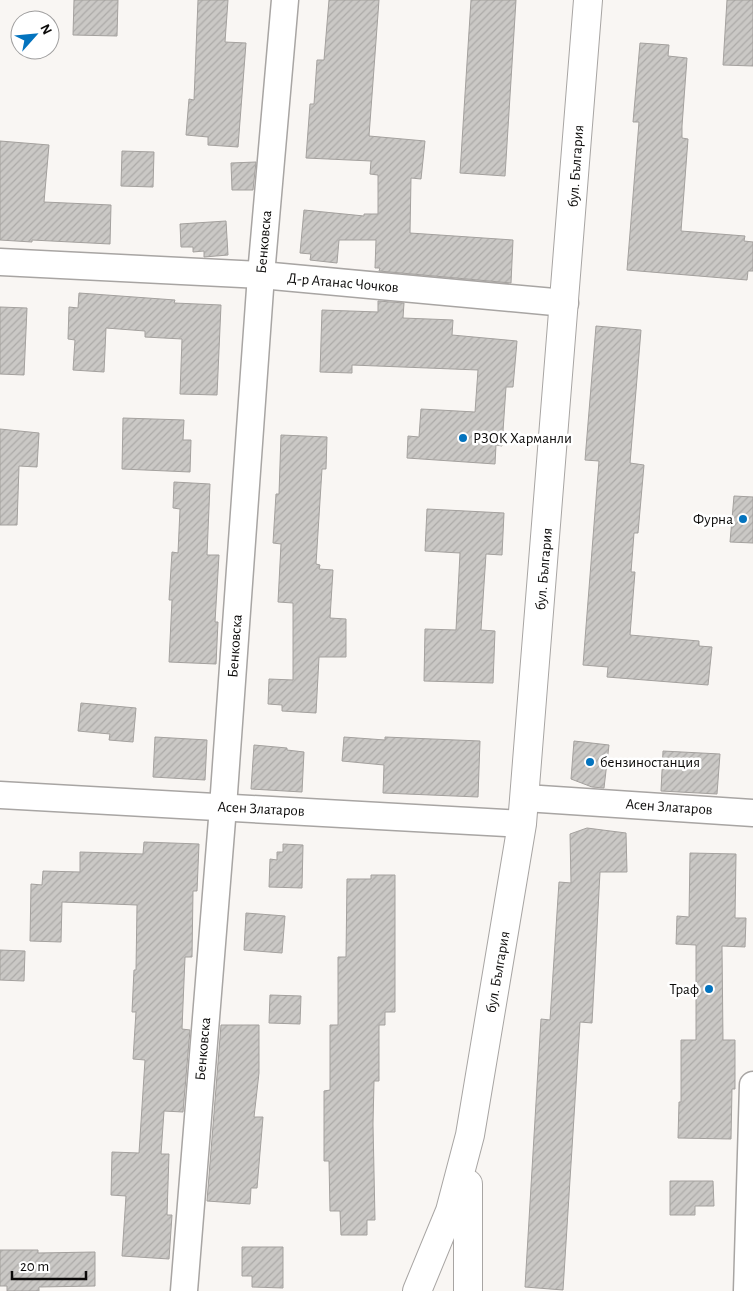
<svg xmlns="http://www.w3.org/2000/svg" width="753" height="1291" viewBox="0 0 753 1291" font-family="'Alegreya Sans',sans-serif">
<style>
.building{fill:url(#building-hatch);stroke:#a4a19e}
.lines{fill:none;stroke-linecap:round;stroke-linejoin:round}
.street-casing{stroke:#a8a5a3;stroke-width:29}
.secondary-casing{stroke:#a8a5a3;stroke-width:30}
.street{stroke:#fff;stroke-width:26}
.secondary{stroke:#fff;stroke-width:28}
.poi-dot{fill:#0373be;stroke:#fff;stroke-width:2}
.labels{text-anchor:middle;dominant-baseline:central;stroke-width:5;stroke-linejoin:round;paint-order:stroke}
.street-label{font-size:15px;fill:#0c0b0a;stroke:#fff}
.poi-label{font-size:15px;fill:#0c0b0a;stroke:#fff;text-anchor:start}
</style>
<defs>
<pattern id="building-hatch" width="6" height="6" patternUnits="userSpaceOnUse" patternTransform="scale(1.25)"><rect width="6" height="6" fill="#cac8c5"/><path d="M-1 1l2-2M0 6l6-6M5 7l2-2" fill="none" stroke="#acaaa8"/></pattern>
</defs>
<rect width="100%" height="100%" fill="#f9f6f3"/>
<g class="building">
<polygon points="74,0 118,0 117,36 73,35"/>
<polygon points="198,0 228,0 225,42 246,43 238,147 208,145 208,137 186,135 189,99 194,100"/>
<polygon points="329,0 379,0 369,136 425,141 421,179 411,178 410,233 513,240 511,283 379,271 380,268 375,268 376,240 339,240 337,263 310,260 311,254 300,253 304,210 364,216 364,214 378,214 378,175 370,174 371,161 306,158 310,104 314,104 317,60 324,60"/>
<polygon points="471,0 516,0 505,176 460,173"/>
<polygon points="727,0 753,0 753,66 723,65"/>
<polygon points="640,43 669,45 668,56 687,58 682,126 682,138 688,139 681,231 745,236 744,241 753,242 753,271 748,271 747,280 627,270 639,122 633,122"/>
<polygon points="0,141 49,145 44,202 111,205 110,244 32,240 32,242 0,240"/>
<polygon points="122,151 154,152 153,187 121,186"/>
<polygon points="256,162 253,190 232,190 231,163"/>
<polygon points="226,221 228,255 204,257 204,251 193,252 193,247 181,247 180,224"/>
<polygon points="79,293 175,300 174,303 221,305 217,395 180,394 182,339 145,337 145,331 106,328 104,372 73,370 75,340 68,339 69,307 78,308"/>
<polygon points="378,301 404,303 403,318 453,320 452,335 517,341 513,387 506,387 502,446 496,445 495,464 407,458 408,436 419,437 421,409 475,412 478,370 352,365 352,373 320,372 322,310 378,312"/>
<polygon points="0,307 27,308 24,375 0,374"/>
<polygon points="596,326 641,330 630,463 644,465 638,533 634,533 631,572 635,572 630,635 699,641 699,646 712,647 708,685 607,677 608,667 583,665 599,461 585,460"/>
<polygon points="123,418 184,420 183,440 191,440 190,472 122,469"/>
<polygon points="0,429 39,433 37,467 19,466 17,525 0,525"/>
<polygon points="281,435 327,437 326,469 322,469 316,564 320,565 319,569 333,570 330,618 346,619 346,657 319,657 316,713 282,711 282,705 268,704 269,679 293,680 293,603 278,602 281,544 273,543 276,494 279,494"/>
<polygon points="174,482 210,484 207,555 219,555 215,622 218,622 216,664 169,662 172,600 169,600 172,552 178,553 180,509 173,508"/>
<polygon points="734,496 753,497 753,543 730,542"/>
<polygon points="427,509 504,513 502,555 486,554 481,630 495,631 493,683 424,681 425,629 456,630 460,553 425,551"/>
<polygon points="81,703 136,708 133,742 109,740 110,734 78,731"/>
<polygon points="155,737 207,740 205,780 153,777"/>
<polygon points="344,737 385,740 385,737 480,741 478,797 383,793 384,765 342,761"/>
<polygon points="574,741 609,745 604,788 592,787 571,779"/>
<polygon points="254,745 287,748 287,750 304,752 302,792 251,789"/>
<polygon points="663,751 720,754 717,794 661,791"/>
<polygon points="587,828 626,833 627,872 600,872 592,1023 580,1022 563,1290 525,1287 541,1019 550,1020 559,882 571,883 570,834"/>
<polygon points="144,842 199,844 197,891 193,891 192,957 185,957 182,1029 190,1030 183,1112 164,1111 161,1154 169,1154 167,1215 172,1215 169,1259 122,1256 126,1196 111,1195 112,1152 139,1153 145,1060 133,1059 136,1012 132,1012 134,970 136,970 137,905 62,902 61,942 30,941 31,884 42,885 43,871 80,872 80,852 143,854"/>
<polygon points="283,844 303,845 302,888 269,887 270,859 277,860 277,852 283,852"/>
<polygon points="690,853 736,854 735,918 746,918 745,947 722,946 723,1040 735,1040 735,1089 732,1089 731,1139 678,1138 679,1102 681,1102 681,1040 696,1040 696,945 676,944 677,916 689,917"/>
<polygon points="371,875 395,875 395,1012 385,1012 385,1025 379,1025 379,1081 374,1081 373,1124 375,1220 367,1220 367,1235 341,1235 340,1211 330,1211 329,1161 324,1161 324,1091 330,1090 330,1025 338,1025 338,957 346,957 347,879 371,879"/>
<polygon points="246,913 285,916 282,953 244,950"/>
<polygon points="0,950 25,951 24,981 0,980"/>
<polygon points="270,995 301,996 300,1024 269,1023"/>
<polygon points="221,1025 259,1025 259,1073 254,1117 263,1117 257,1188 251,1188 250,1204 207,1201"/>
<polygon points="670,1181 713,1181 714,1206 695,1206 695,1215 670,1215"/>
<polygon points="242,1247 283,1247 283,1288 252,1287 252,1276 242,1276"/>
<polygon points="0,1250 38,1250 38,1253 95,1252 95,1286 39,1287 39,1291 7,1291 7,1286 0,1286"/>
</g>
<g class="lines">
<defs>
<g id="street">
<polyline points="0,262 261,275 565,303"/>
<polyline points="0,795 522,824"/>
<polyline points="525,798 753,813"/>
<polyline points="184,1291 223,807 261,275 285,0"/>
<polyline points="747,1291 753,1085"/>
</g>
<g id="secondary">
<polyline points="417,1291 450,1211 470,1135 522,824 588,0"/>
<polyline points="468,1291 468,1184"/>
</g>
</defs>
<use href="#street" class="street-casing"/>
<use href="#secondary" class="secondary-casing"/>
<use href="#street" class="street"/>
<use href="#secondary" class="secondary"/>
</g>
<g class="poi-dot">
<circle cx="463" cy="438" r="5"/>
<circle cx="743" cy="519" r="5"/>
<circle cx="590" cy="762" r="5"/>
<circle cx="709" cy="989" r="5"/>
</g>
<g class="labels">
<g class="street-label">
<text transform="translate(576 166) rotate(-86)">бул. България</text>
<text transform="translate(264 242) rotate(-85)">Бенковска</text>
<text transform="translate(343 283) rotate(5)">Д-р Атанас Чочков</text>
<text transform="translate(544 569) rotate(-85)">бул. България</text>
<text transform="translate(235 646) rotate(-86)">Бенковска</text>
<text transform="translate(669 807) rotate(4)">Асен Златаров</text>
<text transform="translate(261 809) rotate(3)">Асен Златаров</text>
<text transform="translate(498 972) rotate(-80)">бул. България</text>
<text transform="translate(203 1049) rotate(-85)">Бенковска</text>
</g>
<g class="poi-label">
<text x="473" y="438">РЗОК Харманли</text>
<text x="733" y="519" text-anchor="end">Фурна</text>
<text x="600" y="762">бензиностанция</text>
<text x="699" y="989" text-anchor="end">Траф</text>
</g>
</g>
<g transform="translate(35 35) rotate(63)"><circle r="24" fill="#ffffff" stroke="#9e9d9d"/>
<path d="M0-4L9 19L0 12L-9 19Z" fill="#0373be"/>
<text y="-8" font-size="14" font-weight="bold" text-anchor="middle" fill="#0c0b0a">N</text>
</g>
<path d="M12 1271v8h74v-8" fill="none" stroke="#0c0b0a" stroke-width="2.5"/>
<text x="20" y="1271" font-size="15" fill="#0c0b0a" stroke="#ffffff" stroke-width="4" paint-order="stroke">20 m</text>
</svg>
